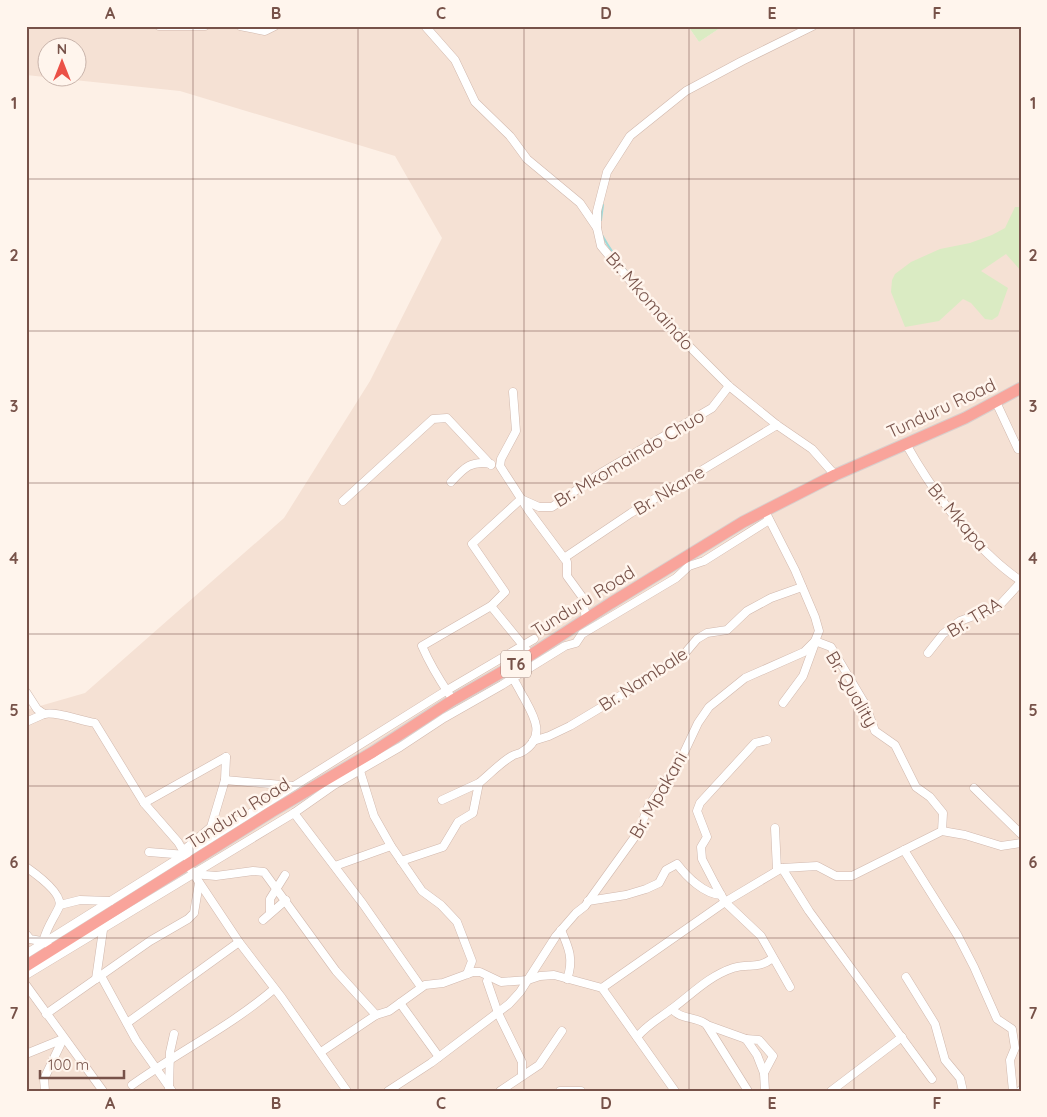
<svg xmlns="http://www.w3.org/2000/svg" width="1047" height="1117" viewBox="0 0 1047 1117" font-family="Quicksand,sans-serif">
<style>
.residential{fill:#f5e1d4;fill-rule:evenodd}
.green{fill:#daebc3}
.lines{fill:none;stroke-linecap:round;stroke-linejoin:round}
.stream{stroke:#9fdad9;stroke-width:2}
.minor-casing{stroke:#d1b8ad;stroke-width:9}
.highway-casing{stroke:#d9cfcc;stroke-width:13}
.minor{stroke:#fff;stroke-width:8}
.highway{stroke:#f9a49b;stroke-width:11}
.grid{fill:none;stroke:#775249;stroke-width:1;stroke-opacity:0.55}
.labels{text-anchor:middle;dominant-baseline:central;stroke-width:5;stroke-linejoin:round;paint-order:stroke}
.shield{fill:#fff5ed;stroke:#a0837a;stroke-width:1}
.shield-label{font-size:16px;font-weight:bold;fill:#775249}
.street-label{font-size:18px;fill:#775249;stroke:#fff5ed}
.neatline{fill:none;stroke:#775249;stroke-width:2}
.grid-label{font-size:16px;text-anchor:middle;font-weight:bold;fill:#775249}
</style>
<rect width="100%" height="100%" fill="#fdf0e6"/>
<path class="residential" d="M26,26H688L699,42L723,26H1021V1091H26V710L85,693L284,518L370,381L442,238L395,156L180,91L26,75ZM48,48H78V78H48Z"/>
<g class="green">
<polygon points="688,26 723,26 699,42"/>
<polygon points="1015,207 1021,207 1021,271 1006,254 981,271 1008,288 998,316 992,320 985,319 971,303 963,299 939,321 905,327 891,292 892,280 895,274 911,262 940,249 970,243 992,235 1005,228"/>
</g>
<g class="lines">
<g class="stream">
<polyline points="601,220 603,205"/>
<path d="M602,235C622,271 654,303 682,333"/>
</g>
<defs>
<g id="minor">
<polyline points="159,26 205,26"/>
<polyline points="240,26 265,31 275,26"/>
<polyline points="425,26 455,60 475,102 510,136 527,159 580,203 597,228"/>
<polyline points="813,26 742,61 686,91 630,136 607,172 597,211 597,228 601,246 663,320 729,386 777,425 812,449 835,475"/>
<polyline points="513,392 516,431 501,459 500,466 529,511 567,562 567,576 583,598 586,620"/>
<polyline points="996,402 1018,449"/>
<path d="M906,444C933,492 975,550 1021,581"/>
<path d="M451,482C464,468 471,460 491,464"/>
<polyline points="343,501 433,419 447,418 491,465"/>
<polyline points="768,517 795,570 815,617 819,631 815,641 831,647 865,704 875,731 895,745 916,787 930,797 943,813 942,831"/>
<polyline points="564,558 631,513 777,425"/>
<polyline points="526,649 491,606 505,592 472,544 521,499 539,507 552,507 601,473 712,408 729,386"/>
<polyline points="928,653 943,634 960,621 998,607 1021,582"/>
<path d="M26,692L37,709L44,714C57,711 80,721 95,723L144,803L178,842L188,859"/>
<path d="M449,694C439,679 429,662 422,646L491,606"/>
<polyline points="783,703 803,676 815,643"/>
<polyline points="26,722 44,714"/>
<polyline points="767,740 755,743 700,803 697,811 707,837 701,847 702,859 715,884 725,902 761,936 790,987"/>
<polyline points="533,741 549,736 570,726 625,693 686,652 697,639 707,633 727,630 747,611 771,598 802,587"/>
<polyline points="360,771 374,816 391,846 422,891 441,905 457,922 472,961 467,974"/>
<polyline points="225,780 293,786"/>
<polyline points="974,788 1021,834"/>
<polyline points="442,800 479,783"/>
<polyline points="144,803 226,757"/>
<polyline points="294,813 363,904 421,987"/>
<polyline points="775,828 777,870"/>
<polyline points="184,850 211,827 225,780 226,757"/>
<polyline points="904,850 958,936 974,967 997,1019 1012,1029 1015,1048 1010,1060 1013,1091"/>
<polyline points="149,852 186,855"/>
<path d="M401,861L443,847L458,822L473,813L479,783C489,775 500,763 512,756C515,754 519,754 522,752C547,737 534,716 524,698C519,690 517,683 510,675"/>
<polyline points="335,866 391,846"/>
<path d="M26,867C36,874 64,894 59,907C54,918 47,927 44,939L48,945"/>
<polyline points="782,868 809,911 932,1079"/>
<polyline points="191,870 239,942 282,998 347,1091"/>
<polyline points="193,874 216,876 253,871 264,872 336,971 376,1015"/>
<path d="M588,901L626,895L646,889L659,883L666,870L677,864C687,877 704,894 721,895"/>
<polyline points="60,905 80,900 110,901"/>
<polyline points="270,912 270,899 285,875"/>
<polyline points="263,920 286,900"/>
<path d="M561,930C569,948 574,960 567,979"/>
<polyline points="26,934 30,939 46,942"/>
<polyline points="26,954 444,692 534,639"/>
<polyline points="26,975 294,813 334,785 400,747 444,718 502,685 565,646 576,643 582,634 676,578 689,566 704,561 769,520"/>
<polyline points="101,976 136,1040 172,1091"/>
<polyline points="489,977 487,981 498,1013 522,1062 522,1076"/>
<polyline points="906,977 935,1024 945,1060 960,1078 963,1091"/>
<polyline points="96,979 103,930"/>
<polyline points="26,985 103,1091"/>
<polyline points="602,988 725,902 782,868 817,866 836,876 852,876 942,831 965,835 1001,846 1021,843"/>
<polyline points="400,1003 439,1057"/>
<path d="M672,1009C681,1020 695,1016 706,1024L748,1091"/>
<polyline points="46,1014 150,941 188,919 194,913 199,883"/>
<polyline points="127,1023 239,942"/>
<polyline points="707,1025 746,1039 757,1055 764,1073 765,1091"/>
<path d="M637,1037C648,1024 660,1018 673,1008C693,993 709,976 733,968C750,962 755,971 773,958"/>
<polyline points="746,1039 759,1040 773,1056 764,1073"/>
<polyline points="321,1052 376,1015 389,1011 425,985 443,983 473,972 480,972 501,982 528,980 540,976 554,975 602,988 675,1091"/>
<polyline points="26,1054 63,1039"/>
<path d="M132,1085C178,1052 231,1026 274,989"/>
<polyline points="169,1087 170,1052 174,1034"/>
<polyline points="45,1091 44,1079 63,1039"/>
<polyline points="388,1091 431,1063 509,1004 520,992 556,936 576,913 585,906 639,831 648,807 681,759 698,723 709,707 745,678 804,652 815,641"/>
<polyline points="500,1091 539,1065 562,1031"/>
<polyline points="560,1091 581,1091"/>
<polyline points="831,1091 902,1037"/>
<polyline points="1020,1091 1021,1090"/>
</g>
<polyline id="highway" points="26,966 271,812 373,752 453,700 523,660 611,603 743,522 835,475 965,418 1021,388"/>
</defs>
<use href="#minor" class="minor-casing"/>
<use href="#highway" class="highway-casing"/>
<use href="#minor" class="minor"/>
<use href="#highway" class="highway"/>
</g>
<path class="grid" d="M193,26V1091M358,26V1091M524,26V1091M689,26V1091M854,26V1091M26,179H1021M26,331H1021M26,483H1021M26,634H1021M26,786H1021M26,938H1021"/>
<g class="labels">
<rect class="shield" x="501" y="650.5" width="30" height="27" rx="4"/>
<g class="shield-label">
<text x="516" y="664">T6</text>
</g>
<g class="street-label">
<text transform="translate(650 301) rotate(49)">Br. Mkomaindo</text>
<text transform="translate(941 408) rotate(-25)">Tunduru Road</text>
<text transform="translate(629 458) rotate(-31)">Br. Mkomaindo Chuo</text>
<text transform="translate(669 490) rotate(-31)">Br. Nkane</text>
<text transform="translate(958 517) rotate(50)">Br. Mkapa</text>
<text transform="translate(583 601) rotate(-32)">Tunduru Road</text>
<text transform="translate(974 617) rotate(-31)">Br. TRA</text>
<text transform="translate(643 679) rotate(-33)">Br. Nambale</text>
<text transform="translate(852 689) rotate(60)">Br. Quality</text>
<text transform="translate(658 795) rotate(-60)">Br. Mpakani</text>
<text transform="translate(238 813) rotate(-32)">Tunduru Road</text>
</g>
</g>
<rect width="1047" height="1117" fill="none" stroke="#fff5ed" stroke-width="55"/>
<g transform="translate(62 62)"><circle r="24" fill="#fff5ed" stroke="#c9b4ab"/>
<path d="M0-4L9 19L0 12L-9 19Z" fill="#eb5147"/>
<text y="-8" font-size="14" font-weight="bold" text-anchor="middle" fill="#775249">N</text>
</g>
<path d="M40 1070v8h84v-8" fill="none" stroke="#775249" stroke-width="2.5"/>
<text x="48" y="1070" font-size="15" fill="#775249" stroke="#fff5ed" stroke-width="4" paint-order="stroke">100 m</text>
<rect x="28" y="28" width="992" height="1062" class="neatline"/>
<g class="grid-label">
<text x="110" y="19">A</text>
<text x="276" y="19">B</text>
<text x="441" y="19">C</text>
<text x="606" y="19">D</text>
<text x="772" y="19">E</text>
<text x="937" y="19">F</text>
<text x="14" y="109">1</text>
<text x="1033" y="109">1</text>
<text x="14" y="261">2</text>
<text x="1033" y="261">2</text>
<text x="14" y="412">3</text>
<text x="1033" y="412">3</text>
<text x="14" y="564">4</text>
<text x="1033" y="564">4</text>
<text x="14" y="716">5</text>
<text x="1033" y="716">5</text>
<text x="14" y="868">6</text>
<text x="1033" y="868">6</text>
<text x="14" y="1019">7</text>
<text x="1033" y="1019">7</text>
<text x="110" y="1109">A</text>
<text x="276" y="1109">B</text>
<text x="441" y="1109">C</text>
<text x="606" y="1109">D</text>
<text x="772" y="1109">E</text>
<text x="937" y="1109">F</text>
</g>
</svg>
